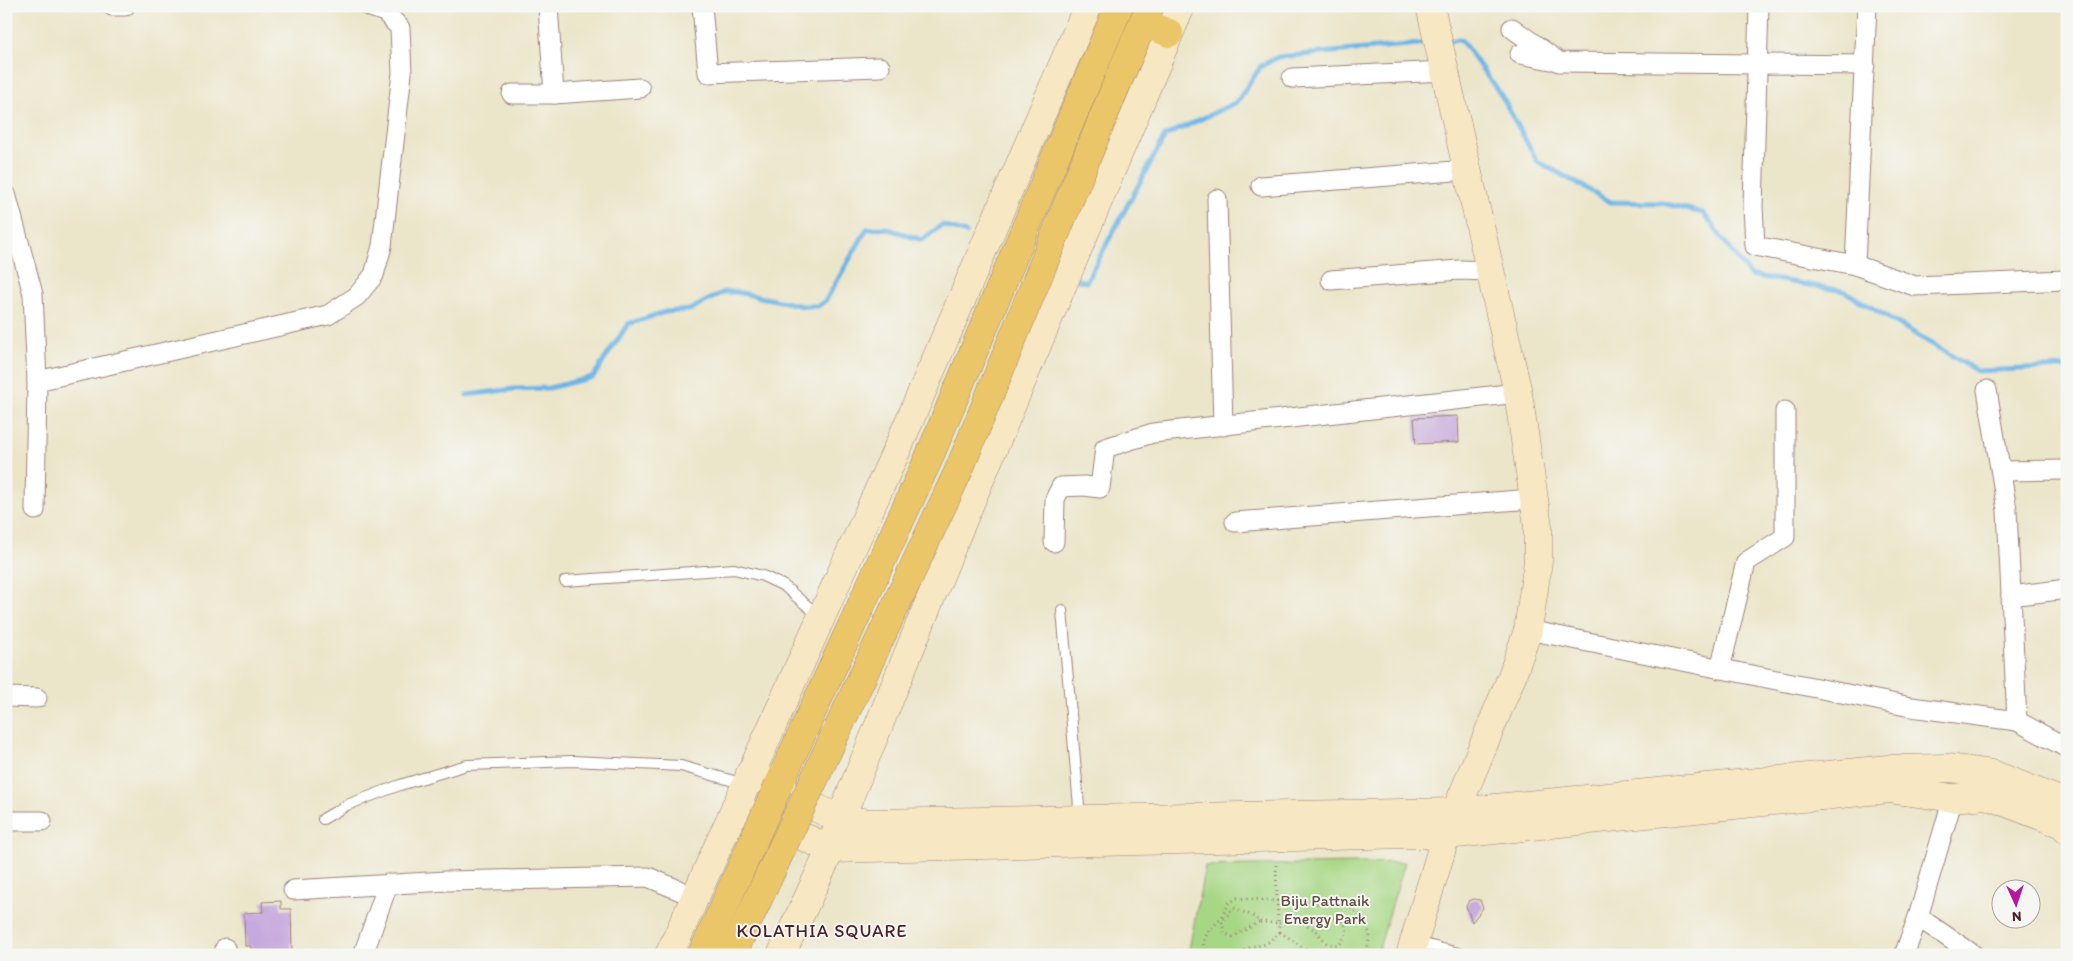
<svg xmlns="http://www.w3.org/2000/svg" width="2073" height="961" viewBox="0 0 2073 961" font-family="Itim,sans-serif">
<style>
.green{fill:#a7d785;stroke:#787b58}
.lines{fill:none;stroke-linecap:round;stroke-linejoin:round}
.stream{stroke:#6eb5e5;stroke-width:5}
.building{fill:#c7aadd}
.lane-casing{stroke:#9a827a;stroke-width:12}
.street-casing{stroke:#9a827a;stroke-width:21}
.secondary-casing{stroke:#9a827a;stroke-width:29}
.highway-casing{stroke:#9a827a;stroke-width:29}
.path{stroke:#9a827a;stroke-width:3;stroke-dasharray:1 4;stroke-linecap:butt}
.lane{stroke:#fff;stroke-width:10}
.street{stroke:#fff;stroke-width:19}
.secondary{stroke:#f7e8c3;stroke-width:28}
.highway{stroke:#ebc669;stroke-width:28}
.highway-bridge-casing{stroke:#9a827a;stroke-width:29;stroke-linecap:butt}
.highway-bridge{stroke:#ebc669;stroke-width:28}
.labels{text-anchor:middle;dominant-baseline:central;stroke-width:4;stroke-linejoin:round;paint-order:stroke}
.park-label{font-size:16px;fill:#614d42;stroke:#f6f6f2}
.neighbourhood-label{font-size:18px;letter-spacing:1px;fill:#4a1f2b;stroke:#f6f6f2}
</style>
<rect width="100%" height="100%" fill="#f6f6f2"/>
<filter id="ink" filterUnits="userSpaceOnUse"><feTurbulence type="fractalNoise" baseFrequency=".02" numOctaves="2"/><feDisplacementMap in="SourceGraphic" scale="10" xChannelSelector="R" yChannelSelector="G"/><feConvolveMatrix kernelMatrix="1 2 1 2 8 2 1 2 1" color-interpolation-filters="sRGB"/></filter>
<filter id="wash" filterUnits="userSpaceOnUse"><feTurbulence type="fractalNoise" baseFrequency=".0096" numOctaves="4" result="noise"/><feDisplacementMap in="SourceGraphic" scale="20" xChannelSelector="R" yChannelSelector="G"/><feGaussianBlur stdDeviation="1.12" result="paint"/><feColorMatrix in="noise" values="0 0 0 0 0 0 0 0 0 0 0 0 0 0 0 0 0 1.4 0 .05"/><feComposite in="paint" operator="in"/></filter>
<g filter="url(#wash)">
<rect width="100%" height="100%" fill="#ebe5c9"/>
<polygon class="green" points="1405,862 1377,955 1188,955 1205,866"/>
<g class="lines">
<g class="stream">
<polyline points="1446,41 1461,40 1501,95 1537,161 1611,202 1662,203 1703,213 1750,275 1844,291 1977,371 2067,367"/>
<polyline points="1075,279 1086,282 1165,136 1237,102 1261,66 1278,57 1430,43"/>
<polyline points="467,395 514,389 549,388 593,377 628,324 665,312 689,310 724,292 736,292 803,306 818,306 826,300 867,229 885,228 922,240 942,225 966,233"/>
</g>
</g>
<g id="blocks">
<g class="building">
<polygon points="1458,416 1459,442 1416,444 1414,418"/>
<polygon points="1474,899 1480,900 1483,908 1472,922 1466,906 1469,901"/>
<polygon points="281,901 281,909 291,909 292,954 251,955 251,946 245,946 244,913 263,912 262,902"/>
</g>
</g>
</g>
<g filter="url(#ink)">
<use href="#blocks" fill-opacity="0" stroke="#9a827a" stroke-width="1"/>
<g class="lines">
<defs>
<g id="lane">
<polyline points="565,581 734,569 763,576 784,586 819,616"/>
<polyline points="1062,610 1080,818"/>
<polyline points="323,819 347,805 400,785 467,765 572,761 681,766 744,784"/>
<polyline points="1416,942 1466,955"/>
</g>
<g id="street">
<polyline points="112,6 125,6"/>
<polyline points="548,6 554,94"/>
<polyline points="702,6 708,73 880,67"/>
<polyline points="1759,6 1753,206 1755,246 1855,265 1867,6"/>
<polyline points="1512,28 1559,62 1865,65"/>
<polyline points="1520,54 1551,60"/>
<polyline points="1292,78 1446,71"/>
<polyline points="512,94 554,94 640,88"/>
<polyline points="1261,186 1467,170"/>
<polyline points="6,194 33,294 37,381 35,510"/>
<polyline points="1217,199 1223,426"/>
<polyline points="1855,265 1915,286 2067,280"/>
<polyline points="1331,280 1459,270 1490,271"/>
<polyline points="37,381 328,315 357,296 374,275 382,246 402,73 400,28 385,12 368,6"/>
<polyline points="1987,390 2007,510 2017,721"/>
<polyline points="2001,471 2067,470"/>
<polyline points="1235,522 1533,499"/>
<polyline points="1054,542 1055,499 1061,487 1084,486 1100,488 1105,448 1153,433 1518,393"/>
<polyline points="2011,596 2067,589"/>
<polyline points="1528,630 1911,707 2017,721 2067,748"/>
<polyline points="1720,669 1746,562 1785,537 1785,411"/>
<polyline points="6,697 37,698"/>
<polyline points="1953,798 1918,917 1974,955"/>
<polyline points="6,821 42,821"/>
<polyline points="293,890 446,881 648,877 695,897"/>
<polyline points="225,955 225,948"/>
<polyline points="363,955 388,884"/>
<polyline points="1904,955 1918,917"/>
</g>
<g id="secondary">
<polyline points="750,773 840,820 872,823 1456,812 1888,769 1950,768 1992,774 2067,804"/>
<polyline points="735,807 831,849 1408,834 1446,835 1889,789 1953,798 1986,795 2062,824 2067,829"/>
<polyline points="669,955 902,438 1088,6"/>
<polyline points="781,955 831,849 840,820 957,534 1181,6"/>
<polyline points="1410,955 1446,835 1512,676 1528,630 1538,561 1538,526 1518,393 1430,6"/>
</g>
<g id="highway">
<polyline points="1143,23 1169,33"/>
<polyline points="1118,81 1150,6"/>
<polyline points="778,786 927,462 1119,6"/>
</g>
</defs>
<use href="#lane" class="lane-casing"/>
<use href="#street" class="street-casing"/>
<use href="#secondary" class="secondary-casing"/>
<use href="#highway" class="highway-casing"/>
<g class="path">
<polyline points="1259,922 1233,937 1224,933 1222,921 1234,908 1255,917 1259,922 1278,923 1276,865"/>
<path d="M1280,932L1278,923C1301,924 1316,921 1337,917L1345,924L1347,933L1340,944C1323,946 1326,941 1316,931C1313,928 1308,926 1304,925"/>
<polyline points="1280,932 1315,955"/>
<polyline points="1205,955 1203,942 1209,930 1221,919 1229,903 1237,898 1347,906 1363,917 1370,935 1366,955"/>
<path d="M1242,955C1248,943 1258,948 1267,943C1272,940 1275,935 1280,932"/>
</g>
<use href="#lane" class="lane"/>
<use href="#street" class="street"/>
<use href="#secondary" class="secondary"/>
<use href="#highway" class="highway"/>
<defs>
<g id="highway-bridge">
<polyline points="702,955 778,786"/>
<polyline points="732,955 959,470 1118,81"/>
</g>
</defs>
<use href="#highway-bridge" class="highway-bridge-casing"/>
<use href="#highway-bridge" class="highway-bridge"/>
</g>
</g>
<g class="labels">
<g class="park-label">
<text x="1325" y="900">Biju Pattnaik<tspan x="1325" dy="18">Energy Park</tspan></text>
</g>
<g class="neighbourhood-label">
<text x="822" y="931">KOLATHIA SQUARE</text>
</g>
</g>
<rect width="2073" height="961" fill="none" stroke="#f6f6f2" stroke-width="25"/>
<g transform="translate(2016 904) rotate(177)"><circle r="24" fill="#f6f6f2" stroke="#b1a0a2"/>
<path d="M0-4L9 19L0 12L-9 19Z" fill="#b5179e"/>
<text y="-8" font-size="14" font-weight="bold" text-anchor="middle" fill="#4a1f2b">N</text>
</g>
</svg>
